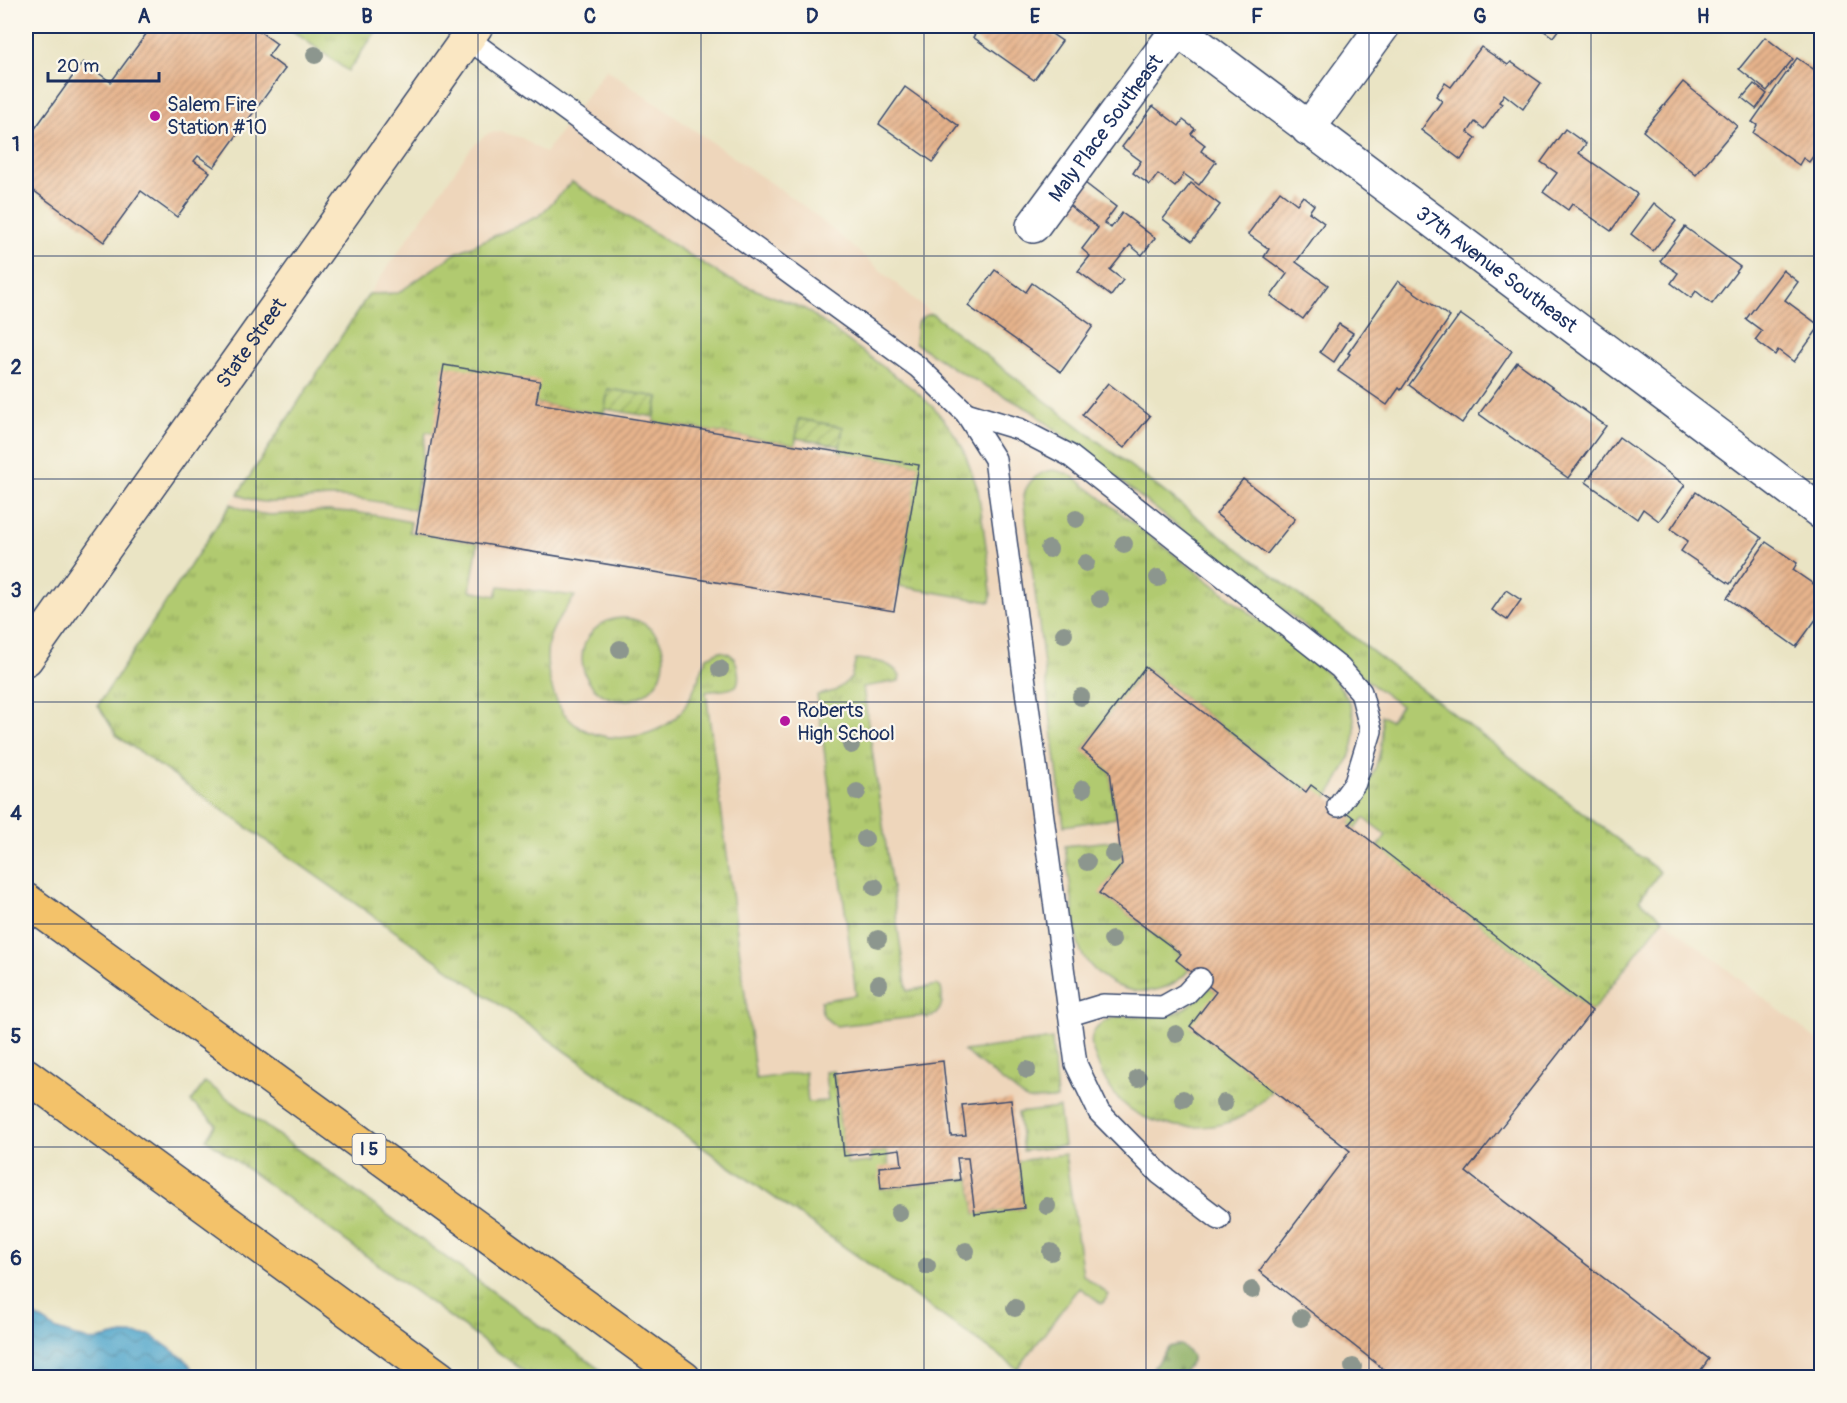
<svg xmlns="http://www.w3.org/2000/svg" width="1847" height="1403" viewBox="0 0 1847 1403" font-family="Pangolin,sans-serif">
<style>
.built{fill:#eed6bb}
.grass{fill:url(#grass-tufts);stroke:#667c66;stroke-width:1.5}
.forest{fill:url(#forest-firs);stroke:#546e60;stroke-width:1.5}
.garden{fill:url(#garden-furrows);stroke:#667c66;stroke-width:1.5}
.water{fill:url(#water-waves);stroke:#346a94;stroke-width:1.5}
.building{fill:url(#building-hatch)}
.lines{fill:none;stroke-linecap:round;stroke-linejoin:round}
.service-casing{stroke:#3a4a6d;stroke-width:24}
.minor-casing{stroke:#3a4a6d;stroke-width:36}
.secondary-casing{stroke:#3a4a6d;stroke-width:36}
.motorway-casing{stroke:#3a4a6d;stroke-width:36}
.service{stroke:#fff;stroke-width:21}
.minor{stroke:#fff;stroke-width:33}
.secondary{stroke:#fae7c3;stroke-width:33}
.motorway{stroke:#f3c26a;stroke-width:33}
.tree{fill:#8c968e}
.grid{fill:none;stroke:#1b2f5e;stroke-width:1.5;stroke-opacity:0.55}
.poi-dot{fill:#b5179e;stroke:#fbf7ec;stroke-width:2}
.labels{text-anchor:middle;dominant-baseline:central;stroke-width:4.5;stroke-linejoin:round;paint-order:stroke}
.shield{fill:#fbf7ec;stroke:#5e6b89;stroke-width:1.5}
.shield-label{font-size:18px;font-weight:bold;fill:#1b2f5e}
.poi-label{font-size:20px;fill:#1b2f5e;stroke:#fbf7ec;text-anchor:start}
.street-label{font-size:20px;fill:#1b2f5e;stroke:#fbf7ec}
.neatline{fill:none;stroke:#1b2f5e;stroke-width:2}
.grid-label{font-size:20px;text-anchor:middle;font-weight:bold;fill:#1b2f5e}
</style>
<defs>
<pattern id="grass-tufts" width="24" height="20" patternUnits="userSpaceOnUse" patternTransform="scale(1.5)"><rect width="24" height="20" fill="#b1ca6f"/><path d="M3 7l-1-3M5 7V3M7 7l1-3M15 17l-1-3M17 17v-4M19 17l1-3" fill="none" stroke="#8fa45e"/></pattern>
<pattern id="forest-firs" width="22" height="20" patternUnits="userSpaceOnUse" patternTransform="scale(1.5)"><rect width="22" height="20" fill="#8cae62"/><path d="M5 1l3.5 6h-7zM16 11l3.5 6h-7z" fill="#728e54"/></pattern>
<pattern id="garden-furrows" width="10" height="10" patternUnits="userSpaceOnUse" patternTransform="scale(1.5)"><rect width="10" height="10" fill="#b1ca6f"/><path d="M-1 1l2-2M0 10L10 0M9 11l2-2" fill="none" stroke="#8fa45e"/></pattern>
<pattern id="water-waves" width="16" height="10" patternUnits="userSpaceOnUse" patternTransform="scale(1.5)"><rect width="16" height="10" fill="#4ea4ca"/><path d="M0 5q4-4 8 0t8 0" fill="none" stroke="#4086a7"/></pattern>
<pattern id="building-hatch" width="6" height="6" patternUnits="userSpaceOnUse" patternTransform="scale(1.5)"><rect width="6" height="6" fill="#e7b48c"/><path d="M-1 1l2-2M0 6l6-6M5 7l2-2" fill="none" stroke="#ba9376"/></pattern>
</defs>
<rect width="100%" height="100%" fill="#fbf7ec"/>
<filter id="ink" filterUnits="userSpaceOnUse"><feTurbulence type="fractalNoise" baseFrequency=".0167" numOctaves="2"/><feDisplacementMap in="SourceGraphic" scale="12" xChannelSelector="R" yChannelSelector="G"/><feConvolveMatrix kernelMatrix="1 2 1 2 8 2 1 2 1" color-interpolation-filters="sRGB"/></filter>
<filter id="wash" filterUnits="userSpaceOnUse"><feTurbulence type="fractalNoise" baseFrequency=".008" numOctaves="4" result="noise"/><feDisplacementMap in="SourceGraphic" scale="24" xChannelSelector="R" yChannelSelector="G"/><feGaussianBlur stdDeviation="1.35" result="paint"/><feColorMatrix in="noise" values="0 0 0 0 0 0 0 0 0 0 0 0 0 0 0 0 0 1.4 0 .05"/><feComposite in="paint" operator="in"/></filter>
<g filter="url(#wash)">
<rect width="100%" height="100%" fill="#eae4c4"/>
<polygon class="built" points="606,69 808,209 932,314 1063,415 1639,900 1821,1043 1821,1377 1029,1377 117,736 98,705 231,504 231,501 238,494 369,294 471,148 488,133 502,132 522,138 545,153"/>
<g class="grass">
<polygon points="286,26 380,26 348,71"/>
<path d="M572,182L728,279L805,309L913,389L934,408L951,429L963,448L978,490L988,560L991,594L990,602L899,586L918,465L839,452L843,427L800,419L795,445L654,422L658,397L608,389L604,414L536,403L433,433L426,432L414,510C393,504 352,496 330,497C300,498 265,510 238,494L369,294L398,293L456,253L539,216Z"/>
<path d="M932,314L1660,872L1639,900L1663,919L1592,1011L1378,847L1386,835L1364,818L1356,829L1349,824L1353,818L1347,813C1372,783 1386,755 1381,715L1390,721L1401,706L1370,683L1335,650L1030,410L953,368L915,343L917,323L924,316Z"/>
<path d="M1054,470L1069,474L1092,491L1313,662C1322,669 1334,677 1340,687C1369,726 1351,762 1327,797L1306,792L1145,667L1083,749L1110,771L1116,818L1064,826L1023,496C1028,481 1037,472 1054,470Z"/>
<path d="M231,504C270,524 293,510 332,511C358,511 385,517 411,522L409,532L478,543L470,591L496,596L499,586L575,596C565,611 552,625 548,644C544,671 554,712 579,727C611,746 661,739 684,708C694,693 700,674 707,657L720,651C725,652 730,653 733,657C738,663 741,680 736,686C730,691 714,690 706,692L756,1079L805,1072L808,1102L828,1101L825,1072L834,1071L844,1155H847V1164L871,1162L870,1153L887,1151L889,1166L881,1189L970,1179L975,1214L1023,1208L1018,1161L1065,1154L1083,1275L1109,1295L1102,1304L1079,1287L1018,1369L117,736L98,705Z"/>
<circle cx="623" cy="659" r="41"/>
<path d="M856,659C873,661 890,660 900,676L899,681L863,687L907,991L937,985L941,988C944,1001 942,1015 927,1018L924,1016L836,1026C825,1019 820,1014 821,1001L856,995L817,695L835,691L851,678Z"/>
<path d="M1119,840L1122,864L1100,893L1181,954L1177,960L1189,970C1175,986 1156,993 1135,991C1113,988 1087,969 1079,947C1076,937 1076,925 1074,915C1071,892 1068,869 1065,846Z"/>
<path d="M1210,987L1216,992L1272,1090C1261,1103 1246,1117 1229,1122C1216,1127 1201,1127 1188,1127C1141,1124 1112,1105 1096,1059C1092,1049 1088,1038 1096,1029C1114,1007 1145,1021 1169,1015C1185,1011 1199,999 1210,987Z"/>
<polygon points="1052,1039 1057,1099 1027,1100 964,1051"/>
<polygon points="205,1082 610,1377 532,1377 206,1139 216,1124 191,1102"/>
<polygon points="1059,1108 1064,1146 1023,1151 1018,1113"/>
</g>
<polygon class="forest" points="1177,1345 1181,1345 1192,1355 1192,1361 1180,1377 1146,1377 1169,1347"/>
<g class="garden">
<polygon points="608,389 658,397 654,417 605,409"/>
<polygon points="799,419 843,427 840,446 796,438"/>
</g>
<polygon class="water" points="26,1309 57,1330 91,1341 123,1334 151,1335 186,1360 198,1377 26,1377"/>
<g id="blocks">
<g class="building">
<polygon points="152,26 252,26 277,44 268,56 285,69 214,167 198,156 194,161 210,172 177,217 141,191 104,242 26,185 26,141 83,62 111,82"/>
<polygon points="982,26 1040,26 1062,41 1034,80 973,37"/>
<polygon points="1537,26 1561,26 1553,37"/>
<polygon points="1765,37 1793,59 1767,91 1739,69"/>
<polygon points="1481,47 1508,65 1511,62 1541,83 1523,109 1504,94 1499,102 1502,104 1484,129 1475,122 1468,132 1476,138 1461,160 1421,130 1442,101 1436,96 1445,83 1451,87"/>
<polygon points="1797,58 1822,75 1822,144 1809,162 1803,158 1799,165 1753,133 1757,125 1752,122"/>
<polygon points="1683,82 1737,126 1696,175 1643,131"/>
<polygon points="1754,84 1767,94 1756,109 1742,98"/>
<polygon points="905,87 959,126 933,162 879,124"/>
<polygon points="1153,106 1179,126 1183,120 1195,129 1191,134 1205,145 1201,151 1216,162 1199,185 1184,174 1175,187 1158,174 1150,185 1133,173 1141,161 1122,147"/>
<polygon points="1565,129 1586,144 1579,153 1637,194 1611,231 1572,204 1568,210 1543,192 1557,173 1541,162"/>
<polygon points="1085,183 1116,207 1104,223 1111,228 1122,213 1155,238 1142,255 1130,245 1110,270 1123,280 1111,296 1078,271 1090,256 1082,249 1098,228 1069,205"/>
<polygon points="1191,183 1220,205 1192,241 1163,219"/>
<polygon points="1280,191 1297,204 1303,196 1314,205 1309,212 1324,223 1296,262 1328,285 1303,319 1271,296 1287,274 1264,257 1269,249 1248,234"/>
<polygon points="1654,203 1676,221 1653,251 1631,234"/>
<polygon points="1685,227 1740,267 1712,304 1696,291 1691,298 1671,283 1678,273 1660,261"/>
<polygon points="995,270 1026,292 1032,283 1093,326 1061,372 968,306"/>
<polygon points="1783,270 1798,282 1785,300 1820,326 1794,362 1778,350 1775,355 1755,340 1762,331 1746,319"/>
<polygon points="1398,281 1450,317 1401,390 1399,388 1387,405 1338,371 1350,354 1348,353"/>
<polygon points="1460,314 1512,351 1462,423 1409,385"/>
<polygon points="1339,324 1353,333 1334,362 1320,352"/>
<polygon points="1517,362 1606,426 1568,478 1479,414"/>
<polygon points="444,365 540,381 536,403 919,465 894,611 416,533"/>
<polygon points="1108,383 1150,416 1124,448 1082,415"/>
<polygon points="1619,437 1685,485 1659,521 1643,509 1637,519 1586,482"/>
<polygon points="1243,479 1295,519 1267,554 1216,514"/>
<polygon points="1696,492 1762,538 1730,584 1681,551 1688,541 1671,529"/>
<polygon points="1766,542 1797,563 1793,570 1822,590 1822,611 1796,647 1727,598"/>
<polygon points="1506,590 1521,600 1507,620 1492,610"/>
<polygon points="1145,667 1306,792 1311,785 1327,797 1354,818 1349,824 1592,1011 1466,1172 1709,1359 1695,1378 1395,1378 1259,1271 1350,1151 1190,1026 1216,992 1176,960 1181,954 1099,893 1122,864 1110,771 1082,750"/>
<polygon points="943,1061 951,1136 966,1135 962,1105 1011,1100 1024,1208 975,1214 968,1158 957,1158 960,1180 881,1189 879,1167 902,1165 900,1149 844,1156 835,1074"/>
<polygon points="1822,1361 1822,1378 1809,1378"/>
</g>
</g>
</g>
<g filter="url(#ink)">
<use href="#blocks" fill-opacity="0" stroke="#3a4a6d" stroke-width="1.5"/>
<g class="lines">
<defs>
<g id="service">
<polyline points="467,38 918,367 966,413 995,459 1076,1064 1099,1112 1160,1174 1219,1219"/>
<polyline points="966,413 1019,429 1069,455 1340,668 1361,692 1371,731 1355,783 1338,806"/>
<polyline points="1070,1015 1103,1005 1163,1007 1186,994 1200,979"/>
</g>
<g id="minor">
<path id="s1" d="M1173,26L1822,513"/>
<polyline points="1308,129 1383,26"/>
<path id="s2" d="M1033,226L1178,29"/>
</g>
<g id="secondary">
<path id="s3" d="M26,659L476,26"/>
</g>
<g id="motorway">
<polyline points="26,900 684,1378"/>
<polyline points="26,1075 440,1378"/>
</g>
</defs>
<use href="#service" class="service-casing"/>
<use href="#minor" class="minor-casing"/>
<use href="#secondary" class="secondary-casing"/>
<use href="#motorway" class="motorway-casing"/>
<use href="#service" class="service"/>
<use href="#minor" class="minor"/>
<use href="#secondary" class="secondary"/>
<use href="#motorway" class="motorway"/>
</g>
<g class="tree">
<circle cx="315" cy="55" r="9"/>
<circle cx="1076" cy="519" r="9"/>
<circle cx="1124" cy="544" r="9"/>
<circle cx="1049" cy="549" r="9"/>
<circle cx="1086" cy="563" r="9"/>
<circle cx="1158" cy="578" r="9"/>
<circle cx="1100" cy="599" r="9"/>
<circle cx="1064" cy="634" r="9"/>
<circle cx="620" cy="649" r="9"/>
<circle cx="720" cy="669" r="9"/>
<circle cx="1081" cy="697" r="9"/>
<circle cx="851" cy="745" r="9"/>
<circle cx="1083" cy="789" r="9"/>
<circle cx="857" cy="792" r="9"/>
<circle cx="865" cy="839" r="9"/>
<circle cx="1113" cy="854" r="9"/>
<circle cx="1087" cy="862" r="9"/>
<circle cx="875" cy="887" r="9"/>
<circle cx="878" cy="939" r="9"/>
<circle cx="1112" cy="940" r="9"/>
<circle cx="879" cy="984" r="9"/>
<circle cx="1176" cy="1034" r="9"/>
<circle cx="1027" cy="1070" r="9"/>
<circle cx="1138" cy="1078" r="9"/>
<circle cx="1183" cy="1099" r="9"/>
<circle cx="1224" cy="1103" r="9"/>
<circle cx="1047" cy="1206" r="9"/>
<circle cx="899" cy="1213" r="9"/>
<circle cx="966" cy="1251" r="9"/>
<circle cx="1051" cy="1252" r="9"/>
<circle cx="927" cy="1266" r="9"/>
<circle cx="1252" cy="1290" r="9"/>
<circle cx="1015" cy="1308" r="9"/>
<circle cx="1301" cy="1318" r="9"/>
<circle cx="1353" cy="1367" r="9"/>
</g>
</g>
<path class="grid" d="M256,26V1378M478,26V1378M701,26V1378M924,26V1378M1146,26V1378M1369,26V1378M1591,26V1378M26,256H1822M26,479H1822M26,702H1822M26,924H1822M26,1147H1822"/>
<g class="poi-dot">
<circle cx="155" cy="116" r="6"/>
<circle cx="785" cy="721" r="6"/>
</g>
<g class="labels">
<rect class="shield" x="352.5" y="1134" width="33" height="30" rx="4.5"/>
<g class="shield-label">
<text x="369" y="1149">I 5</text>
</g>
<g class="poi-label">
<text x="167" y="104">Salem Fire<tspan x="167" dy="23">Station #10</tspan></text>
<text x="797" y="710">Roberts<tspan x="797" dy="23">High School</tspan></text>
</g>
<g class="street-label">
<text stroke="none"><textPath href="#s2" startOffset="122">Maly Place Southeast</textPath></text>
<text stroke="none"><textPath href="#s1" startOffset="405">37th Avenue Southeast</textPath></text>
<text stroke="none"><textPath href="#s3" startOffset="388">State Street</textPath></text>
</g>
</g>
<rect width="1847" height="1403" fill="none" stroke="#fbf7ec" stroke-width="66"/>
<path d="M48 72v9h111v-9" fill="none" stroke="#1b2f5e" stroke-width="3"/>
<text x="57" y="72" font-size="18" fill="#1b2f5e" stroke="#fbf7ec" stroke-width="4.5" paint-order="stroke">20 m</text>
<rect x="33" y="33" width="1781" height="1337" class="neatline"/>
<g class="grid-label">
<text x="144" y="23">A</text>
<text x="367" y="23">B</text>
<text x="590" y="23">C</text>
<text x="812" y="23">D</text>
<text x="1035" y="23">E</text>
<text x="1257" y="23">F</text>
<text x="1480" y="23">G</text>
<text x="1703" y="23">H</text>
<text x="16" y="151">1</text>
<text x="16" y="374">2</text>
<text x="16" y="597">3</text>
<text x="16" y="820">4</text>
<text x="16" y="1043">5</text>
<text x="16" y="1265">6</text>
</g>
</svg>
